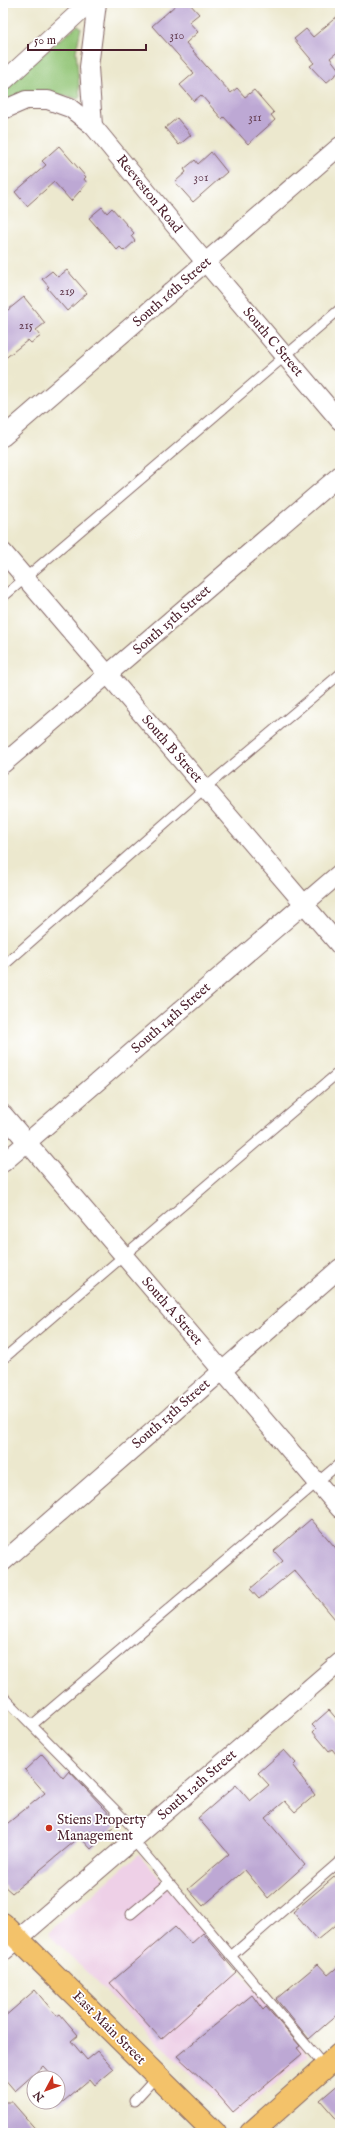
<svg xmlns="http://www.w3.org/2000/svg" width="343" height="2136" viewBox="0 0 343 2136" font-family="'IM FELL English',serif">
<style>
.built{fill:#eed0e7}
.green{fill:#92c576;stroke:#6e7250}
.building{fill:#bda8d4}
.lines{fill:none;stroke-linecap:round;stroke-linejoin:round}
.lane-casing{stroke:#836564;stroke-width:11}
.street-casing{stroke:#836564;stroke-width:20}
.primary-casing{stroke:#836564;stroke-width:24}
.lane{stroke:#fff;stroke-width:9}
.street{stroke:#fff;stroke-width:18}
.primary{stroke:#f3c26a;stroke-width:22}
.poi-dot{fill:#c8321e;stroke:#fff;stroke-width:1.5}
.labels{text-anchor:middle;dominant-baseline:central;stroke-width:3.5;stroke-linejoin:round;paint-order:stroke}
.number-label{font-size:12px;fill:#674155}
.street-label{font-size:14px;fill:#4a1f2b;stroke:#fff}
.poi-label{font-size:14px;fill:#4a1f2b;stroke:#fff;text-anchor:start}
</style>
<rect width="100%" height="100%" fill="#fff"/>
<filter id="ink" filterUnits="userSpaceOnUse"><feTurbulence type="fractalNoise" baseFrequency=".025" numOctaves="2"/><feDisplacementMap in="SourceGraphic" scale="8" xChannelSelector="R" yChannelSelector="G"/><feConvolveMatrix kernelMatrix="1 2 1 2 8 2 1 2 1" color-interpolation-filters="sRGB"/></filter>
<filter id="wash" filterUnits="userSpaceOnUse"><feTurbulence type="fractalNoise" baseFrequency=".012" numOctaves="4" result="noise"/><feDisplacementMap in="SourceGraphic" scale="16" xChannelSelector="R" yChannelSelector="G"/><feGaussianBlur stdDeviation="0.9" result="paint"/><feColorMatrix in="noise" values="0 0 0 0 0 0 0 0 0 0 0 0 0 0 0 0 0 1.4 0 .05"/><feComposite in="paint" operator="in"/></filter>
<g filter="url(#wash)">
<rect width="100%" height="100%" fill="#ece8ce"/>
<polygon class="built" points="139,1854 309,2055 237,2116 231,2113 225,2108 52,1938 49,1932"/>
<path class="green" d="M78,25L81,28L76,51L80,97L78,99C53,90 28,98 3,103V88Z"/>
<g id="blocks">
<g class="building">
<polygon points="178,3 189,3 199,14 189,22 198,32 186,43 207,67 231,93 237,88 245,97 254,90 274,113 271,115 275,120 248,144 224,117 222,119 201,95 194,101 180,85 194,73 152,26"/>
<polygon points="340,14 340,50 330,58 340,71 326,83 310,66 314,63 294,39 306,29 313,37"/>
<polygon points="177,118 191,135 179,145 165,128"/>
<polygon points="59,146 86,177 84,179 87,183 71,201 54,182 27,206 15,192 46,165 42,161"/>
<polygon points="211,152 227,172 193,202 175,182 186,172 184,169 195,160 198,164"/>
<polygon points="102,207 107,213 112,208 134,233 131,236 135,241 124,251 120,247 117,250 89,218"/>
<polygon points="67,270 87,293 67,311 47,288 49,287 42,279 52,271 58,277"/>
<polygon points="24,297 45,323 36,330 41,336 31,343 28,340 3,360 3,314"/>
<polygon points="311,1519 340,1553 340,1625 294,1570 259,1599 250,1589 283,1561 274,1551"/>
<polygon points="329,1710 340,1723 340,1759 332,1749 329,1751 313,1732 316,1729 312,1725"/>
<polygon points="284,1750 296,1763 293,1766 315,1795 295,1812 285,1801 265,1818 305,1865 268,1898 245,1870 203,1906 188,1889 229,1854 198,1818 236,1785 250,1801 269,1785 258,1773"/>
<polygon points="42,1754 63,1778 69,1771 118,1823 91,1849 80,1837 12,1893 3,1885 3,1827 45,1793 25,1770"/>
<polygon points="340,1872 340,1921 317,1940 293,1912"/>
<polygon points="175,1927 191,1944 203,1933 236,1972 161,2039 110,1983"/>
<polygon points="318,1964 328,1975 340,1965 340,2012 309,2039 276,1999"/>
<polygon points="35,1990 57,2016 60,2014 78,2035 71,2041 87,2060 98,2051 114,2069 95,2085 90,2079 58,2106 58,2078 54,2078 43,2066 15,2091 3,2077 3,2018"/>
<polygon points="252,1995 263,2010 266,2007 300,2046 297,2048 302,2054 233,2112 213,2089 177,2056"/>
<polygon points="340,2083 340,2123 320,2100"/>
<polygon points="3,2102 12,2102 39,2133 9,2133 3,2127"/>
</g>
</g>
</g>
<g filter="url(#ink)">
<use href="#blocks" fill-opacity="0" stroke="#836564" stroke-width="1"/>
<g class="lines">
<defs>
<g id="lane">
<polyline points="3,597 340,309"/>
<polyline points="3,966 205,788 340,674"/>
<polyline points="3,1359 340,1071"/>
<polyline points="3,1696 139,1834"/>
<polyline points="32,1725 340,1463"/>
<polyline points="133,1840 325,2067"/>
<polyline points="131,1914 168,1883"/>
<polyline points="231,1956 340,1861"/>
<polyline points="134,2101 157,2076"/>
</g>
<g id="street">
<polyline points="3,82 89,3"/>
<polyline points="3,110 26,100 48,100 70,108 93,126 190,244 340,421"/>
<polyline points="93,126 89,67 97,3"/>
<polyline points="3,437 340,146"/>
<polyline points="3,552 340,946"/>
<polyline points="3,764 340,475"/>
<polyline points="3,1114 340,1509"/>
<polyline points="3,1163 340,873"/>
<polyline points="3,1562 340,1268"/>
<polyline points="3,1952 340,1662"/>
</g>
<g id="primary">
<polyline points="3,1924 215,2133"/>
<polyline points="251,2133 340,2054"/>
</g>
</defs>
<use href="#lane" class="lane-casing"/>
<use href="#street" class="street-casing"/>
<use href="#primary" class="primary-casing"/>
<use href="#lane" class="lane"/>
<use href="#street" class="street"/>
<use href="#primary" class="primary"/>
</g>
</g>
<circle class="poi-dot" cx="49" cy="1828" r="4"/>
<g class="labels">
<g class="number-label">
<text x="177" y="35">310</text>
<text x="255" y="117">311</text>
<text x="201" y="177">301</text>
<text x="67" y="291">219</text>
<text x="26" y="325">215</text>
</g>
<g class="street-label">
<text transform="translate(149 194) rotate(51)">Reeveston Road</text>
<text transform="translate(172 292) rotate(-41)">South 16th Street</text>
<text transform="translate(273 342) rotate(50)">South C Street</text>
<text transform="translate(172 620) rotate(-41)">South 15th Street</text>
<text transform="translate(172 749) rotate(49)">South B Street</text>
<text transform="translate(171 1018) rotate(-41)">South 14th Street</text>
<text transform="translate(172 1311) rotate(49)">South A Street</text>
<text transform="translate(171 1414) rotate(-41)">South 13th Street</text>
<text transform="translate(197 1785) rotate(-41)">South 12th Street</text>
<text transform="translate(109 2028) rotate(45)">East Main Street</text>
</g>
<g class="poi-label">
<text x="57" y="1820">Stiens Property<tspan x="57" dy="16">Management</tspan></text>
</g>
</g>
<rect width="343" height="2136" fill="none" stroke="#fff" stroke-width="16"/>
<g transform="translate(46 2090) rotate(229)"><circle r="19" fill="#ffffff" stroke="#b7a5aa"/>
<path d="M0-3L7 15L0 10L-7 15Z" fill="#c8321e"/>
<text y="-6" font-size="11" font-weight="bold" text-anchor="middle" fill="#4a1f2b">N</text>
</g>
<path d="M28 44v6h118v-6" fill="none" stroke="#4a1f2b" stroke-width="2"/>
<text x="34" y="44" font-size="12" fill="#4a1f2b" stroke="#ffffff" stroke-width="3" paint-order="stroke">50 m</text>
</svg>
